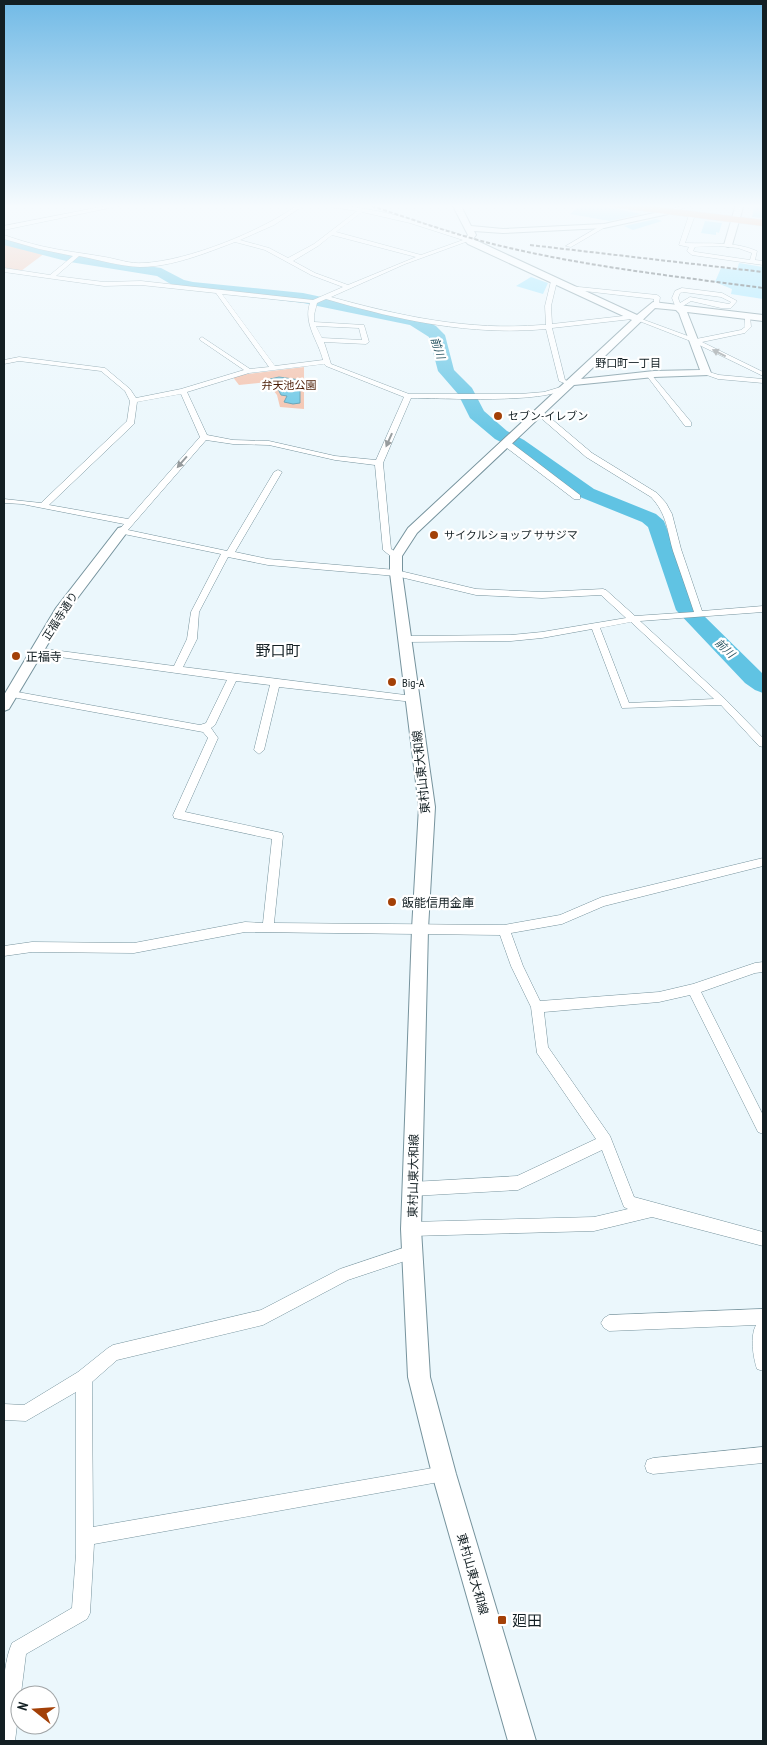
<svg xmlns="http://www.w3.org/2000/svg" width="767" height="1745" viewBox="0 0 767 1745" font-family="'PT Sans Narrow','Noto Sans JP',sans-serif">
<style>
.green{fill:#f4bea7}
.water{fill:#60c3e3;stroke:#4992a9}
.lines{fill:none;stroke-linecap:round;stroke-linejoin:round}
.river{fill:#60c3e3;fill-rule:evenodd}
.building{fill:#99e4fe}
.street-casing{stroke:#76939d;stroke-width:1}
.secondary-casing{stroke:#76939d;stroke-width:2}
.primary-casing{stroke:#d0d2d3;stroke-width:1}
.street{fill:#fff;fill-rule:evenodd}
.secondary{fill:#fff;fill-rule:evenodd}
.primary{fill:#faaa85;fill-rule:evenodd}
.rail{stroke:#303c41;stroke-width:2;stroke-dasharray:4 2;stroke-linecap:butt}
.oneway{fill:#959a9c}
.poi-dot{fill:#a34007;stroke:#fff;stroke-width:2}
.labels{text-anchor:middle;dominant-baseline:central;stroke-width:4.5;stroke-linejoin:round;paint-order:stroke}
.far-water-label{font-size:11px;font-style:italic;fill:#275361;stroke:#fff}
.far-neighbourhood-label{font-size:11px;fill:#131f23;stroke:#fff}
.far-park-label{font-size:11px;fill:#4a1b04;stroke:#fff}
.far-poi-label{font-size:11px;fill:#131f23;stroke:#fff;text-anchor:start}
.far-street-label{font-size:11px;fill:#131f23;stroke:#fff}
.poi-label{font-size:12px;fill:#131f23;stroke:#fff;text-anchor:start}
.street-label{font-size:12px;fill:#131f23;stroke:#fff}
.quarter-label{font-size:15px;fill:#131f23;stroke:#fff}
.near-poi-label{font-size:15px;fill:#131f23;stroke:#fff;text-anchor:start}
</style>
<rect width="100%" height="100%" fill="#ebf7fc"/>
<g class="green">
<polygon points="4,241 45,253 21,271 4,269"/>
<polygon points="304,367 304,409 280,407 277,395 267,382 239,385 232,376"/>
</g>
<polygon class="water" points="279,377 300,380 300,403 293,404 284,402 287,396 281,395 277,387 280,383 269,382 270,379"/>
<g class="lines">
<polygon class="river" points="4,237 70,254 161,268 184,280 193,282 303,293 420,318 436,326 445,335 454,370 472,388 484,411 507,431 524,440 594,489 656,514 664,521 697,609 763,674 763,693 755,690 745,683 676,610 648,527 642,522 580,497 512,448 495,439 470,418 458,394 438,371 429,337 410,325 303,303 193,290 174,286 157,276 70,262 4,245"/>
</g>
<g class="building">
<polygon points="582,204 590,204 642,214 610,221 570,214"/>
<polygon points="755,204 763,204 763,218 752,217"/>
<polygon points="656,219 662,221 633,230 624,226"/>
<polygon points="705,221 722,223 719,233 716,232 716,235 701,233"/>
<polygon points="739,263 763,267 763,299 731,294 732,289 715,282 721,268 737,270"/>
<polygon points="531,277 548,283 543,294 516,286"/>
</g>
<g class="lines">
<defs>
<g id="street">
<polygon points="116,204 128,204 4,230 4,226"/>
<path d="M299,204H306L274,225L240,240L269,248L288,258L314,244L357,211L312,204C355,204 397,214 438,228C449,231 462,234 471,240L405,264L331,297C400,316 469,331 541,325H546L545,306L551,281L554,279L557,281L551,306L552,324L632,315L635,317L632,319L552,328L565,380L572,383L569,385L559,381L546,329C471,336 398,320 326,299L317,303L314,315V322L364,325L369,342L366,344L324,342L331,364L409,394H520L544,392L564,386L567,388C544,404 443,398 411,398L383,463L391,549L399,554V558H393L383,550L375,465L335,460L269,445L233,444L206,440L128,530L227,551L274,472L278,470L282,472L235,552L268,559L396,570L476,589L542,592L603,589L606,590L635,616L694,612C687,591 680,571 673,551C667,530 667,514 651,497L586,457L534,412L541,410L592,453L657,493L666,503L672,514L681,549L702,611L763,606V612L640,621L726,700L763,738V747L759,746L721,705L622,708L592,629L542,638L511,641L405,642L400,639L405,636L511,635L542,632L626,618L601,595L542,598L476,595L396,576L268,565L228,557L199,612L197,639L183,667L413,696L418,699L413,702L279,687L264,750L259,754L254,750L270,685L236,681L215,725L211,728L218,738L185,812L282,833L283,836L274,923L504,925L560,915L602,897L763,858V866L604,906L562,924L511,933L523,966L540,1001L659,992L693,984L755,963L763,962V972L755,973L701,992L763,1115V1134L758,1132L690,995L659,1002L544,1012L548,1047L610,1136L634,1197L763,1232V1246L652,1217L594,1231L411,1236L406,1234L404,1229L406,1224L411,1222L594,1217L628,1209L624,1207L602,1150L518,1190L412,1196L407,1194L405,1189L407,1184L412,1182L517,1176L596,1139L537,1053L531,1007L511,966L500,935L245,932L134,953L32,952L4,956V946L32,942L134,943L245,922L263,923L272,839L174,818L173,815L208,738L203,732L12,697L7,694L12,691L200,725L206,723L227,680L38,654L33,651L38,648L174,666L187,639L191,612L221,554L119,533L118,531L124,524L22,504L4,503V499L41,503L127,421L130,401L125,391L101,371L19,361L4,364V360L19,357L105,368L130,389L136,398L181,389L244,370L200,340L199,339L202,337L250,369L269,367L216,293L141,285L104,286L4,272V268L50,275L73,256L39,249L4,239V235C16,239 28,243 41,246C62,251 83,253 105,257C117,259 130,264 143,263C188,261 262,231 299,204ZM362,212L410,223L463,240L421,255L336,232ZM332,235L416,257L348,285L315,273L293,261L318,246ZM235,242L265,250L311,275L343,287L313,300L141,281L104,282L56,276L79,256C99,260 120,266 140,267C172,267 206,253 235,242ZM222,294L310,303C303,324 318,340 323,360L275,366ZM316,326L359,328L362,340L322,338ZM324,364L326,366L404,397L376,460L335,456L269,441L233,440L207,435L187,392L249,373ZM181,394L200,437L128,519L49,505L134,424L137,402ZM631,622L714,699L629,703L600,628Z"/>
<polygon points="687,204 697,204 665,214 662,212"/>
<path d="M692,213L695,215L685,243C710,244 734,241 757,251L755,260L763,261V265L692,255L687,251L689,247L679,245L689,215ZM719,246L738,248L752,253L750,260L696,252L693,251L695,247Z"/>
<polygon points="602,225 607,226 571,247 566,246"/>
<polygon points="569,286 657,295 660,297 659,304 654,305 654,299 567,289 566,288"/>
<path d="M682,288L722,293L737,301L731,308H721L691,301L680,308H676L672,298L675,291ZM683,292L721,297L731,302L729,304L690,297L680,303L678,298L680,293Z"/>
<polygon points="745,315 750,316 751,327 745,333 702,342 763,372 763,376 693,342 634,319 639,318 696,339 741,330 745,327"/>
<polygon points="706,371 719,375 763,379 763,383 718,379 704,374 703,373"/>
<polygon points="647,374 651,374 691,422 691,426 685,426 647,376"/>
<polygon points="503,441 509,441 580,495 580,499 574,499 503,445"/>
<path d="M412,1245L417,1247L419,1252L417,1257L348,1280L263,1325L117,1360L92,1382L93,1527L444,1466L450,1468L452,1474L450,1480L94,1544L90,1613L87,1619L26,1654L15,1741H4C4,1711 0,1671 12,1643L72,1608L76,1554V1392L26,1421L4,1420V1404L24,1405L78,1372L108,1348L113,1345L261,1310L340,1269Z"/>
<path d="M763,1309V1371L757,1369C753,1357 750,1336 756,1325L609,1331L604,1328L601,1323L604,1318L609,1315Z"/>
<polygon points="763,1447 763,1463 653,1474 647,1472 645,1466 647,1460 653,1458"/>
</g>
<g id="secondary">
<path d="M452,204H460L471,226L503,229L604,224L668,210V214L604,228L503,233L474,231L476,235L473,239L637,315L653,302L763,315V321L687,312L711,373L709,375L654,377L574,385L417,533L402,556V573L435,807L428,929L421,1229L430,1377L456,1474L536,1741H508L432,1474L408,1377L401,1229L412,929L419,807L390,573V556L408,528L632,320L468,244L464,240L468,235ZM655,308L676,310L679,313L700,370L654,371L581,379Z"/>
<polygon points="736,204 744,204 732,245 728,247 724,245"/>
<polygon points="122,527 128,531 67,612 9,709 4,711 4,695 56,608 118,528"/>
</g>
<polygon id="primary" points="607,204 634,204 763,220 763,226 611,207"/>
</defs>
<use href="#street" class="street-casing"/>
<use href="#secondary" class="secondary-casing"/>
<use href="#primary" class="primary-casing"/>
<use href="#street" class="street"/>
<use href="#secondary" class="secondary"/>
<use href="#primary" class="primary"/>
<g class="rail">
<path d="M366,204C408,218 450,233 493,244C581,266 673,276 763,288"/>
<polyline points="530,245 763,272"/>
</g>
</g>
<defs><path id="oneway-solid" d="M-6-.8H1V-3.2L6.5 0L1 3.2V.8H-6Z" transform="scale(1.25)"/></defs>
<g class="oneway">
<use href="#oneway-solid" transform="translate(719 353) rotate(-153)"/>
<use href="#oneway-solid" transform="translate(389 440) rotate(114)"/>
<use href="#oneway-solid" transform="translate(182 462) rotate(131)"/>
</g>
<linearGradient id="sky" x2="0" y2="1"><stop stop-color="#71bae6"/><stop offset="0.46" stop-color="#f6fbfe"/><stop offset="1" stop-color="#f6fbfe" stop-opacity="0"/></linearGradient>
<rect width="767" height="448" fill="url(#sky)"/>
<g class="poi-dot">
<circle cx="498" cy="416" r="5"/>
<circle cx="434" cy="535" r="5"/>
<circle cx="16" cy="656" r="5"/>
<circle cx="392" cy="682" r="5"/>
<circle cx="392" cy="902" r="5"/>
<rect x="497" y="1615" width="10" height="10" rx="2.5"/>
</g>
<g class="labels">
<g class="far-water-label">
<text transform="translate(438 348) rotate(72)">前川</text>
<text transform="translate(725 648) rotate(43)">前川</text>
</g>
<g class="far-neighbourhood-label">
<text x="628" y="363">野口町一丁目</text>
</g>
<g class="far-park-label">
<text x="289" y="385">弁天池公園</text>
</g>
<g class="far-poi-label">
<text x="508" y="416">セブン-イレブン</text>
<text x="444" y="535">サイクルショップ ササジマ</text>
</g>
<g class="far-street-label">
<text transform="translate(60 616) rotate(-57)">正福寺通り</text>
</g>
<g class="poi-label">
<text x="26" y="656">正福寺</text>
<text x="402" y="682">Big-A</text>
<text x="402" y="902">飯能信用金庫</text>
</g>
<g class="street-label">
<text transform="translate(421 772) rotate(-96)">東村山東大和線</text>
<text transform="translate(413 1176) rotate(-89)">東村山東大和線</text>
<text transform="translate(473 1574) rotate(74)">東村山東大和線</text>
</g>
<g class="quarter-label">
<text x="278" y="650">野口町</text>
</g>
<g class="near-poi-label">
<text x="512" y="1620">廻田</text>
</g>
</g>
<rect width="767" height="1745" fill="none" stroke="#131f23" stroke-width="10"/>
<g transform="translate(35 1710) rotate(287)"><circle r="24" fill="#ffffff" stroke="#a1a5a7"/>
<path d="M0-4L9 19L0 12L-9 19Z" fill="#a34007"/>
<text y="-8" font-size="14" font-weight="bold" text-anchor="middle" fill="#131f23">N</text>
</g>
</svg>
